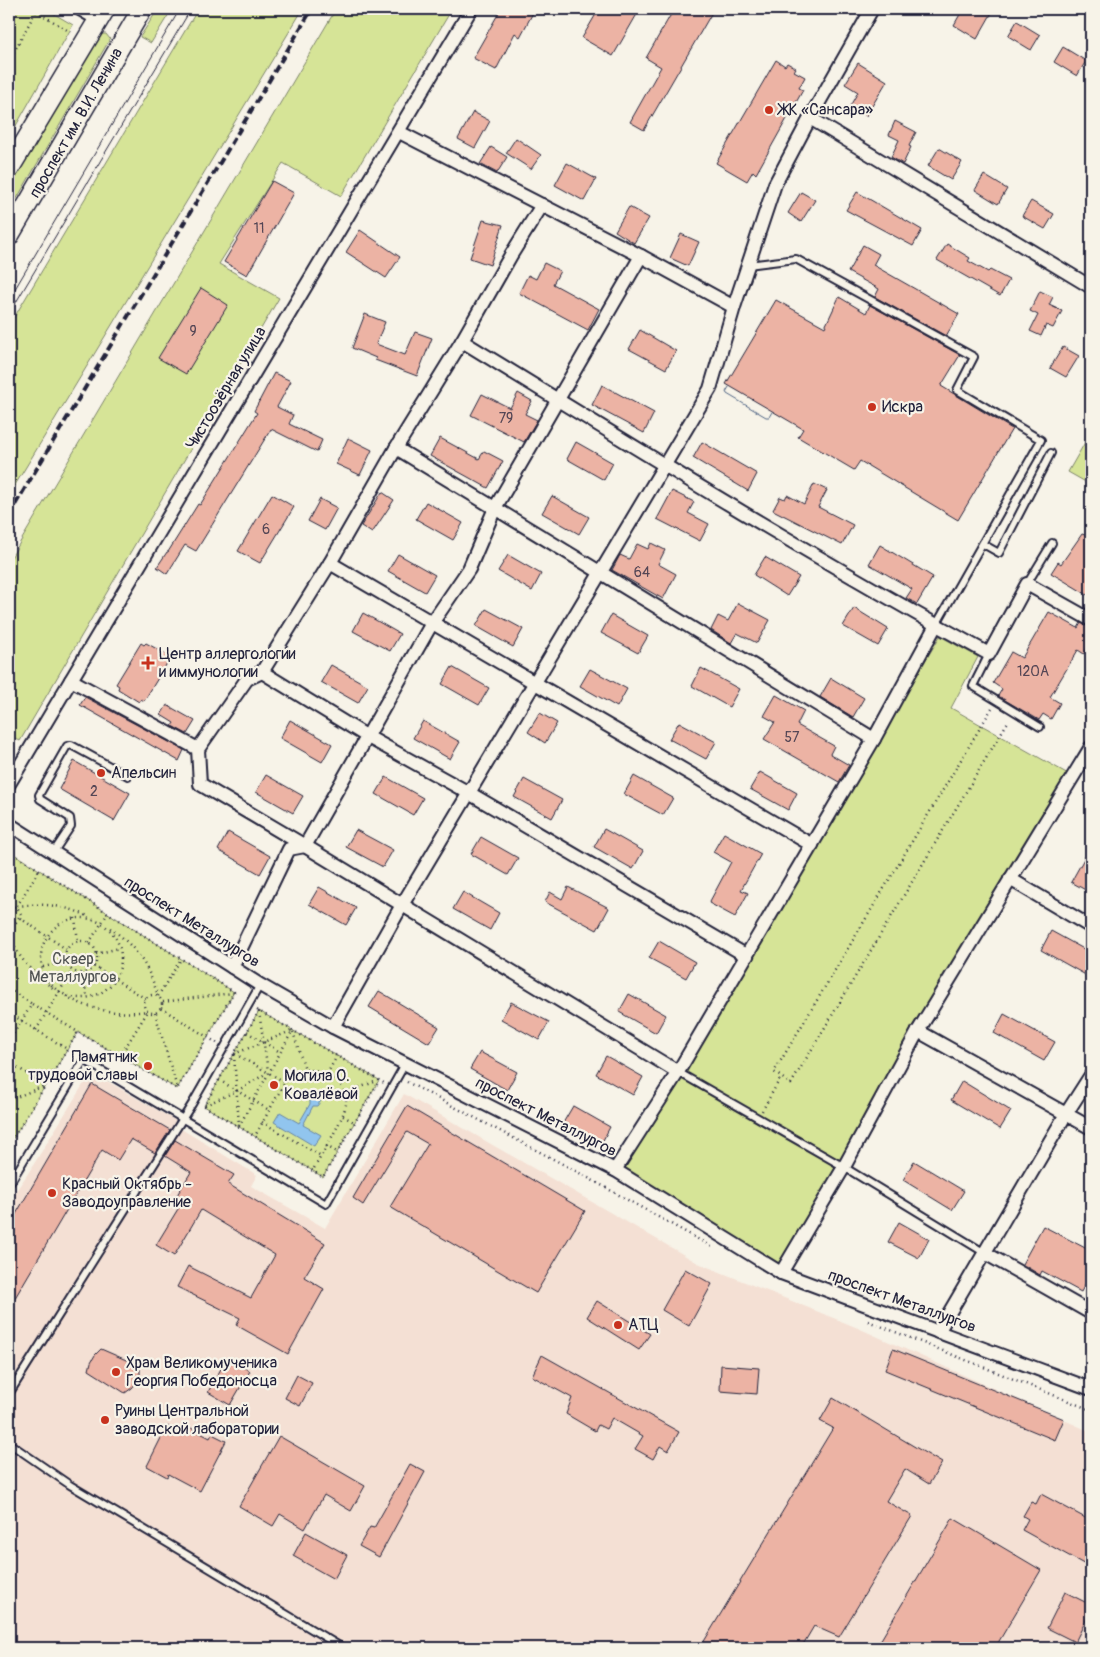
<svg xmlns="http://www.w3.org/2000/svg" width="1100" height="1657" viewBox="0 0 1100 1657" font-family="Pangolin,sans-serif">
<style>
.built{fill:#f4e0d4}
.green{fill:#d6e497;stroke:#7c8369}
.water{fill:#91c5ee;stroke:#6584a6}
.lines{fill:none;stroke-linecap:round;stroke-linejoin:round}
.shore{stroke:#4e6383;stroke-width:1}
.building{fill:#ecb3a4;stroke:#22223b}
.service-casing{stroke:#22223b;stroke-width:10}
.minor-casing{stroke:#22223b;stroke-width:16}
.primary-casing{stroke:#22223b;stroke-width:22}
.path{stroke:#22223b;stroke-width:2.5;stroke-dasharray:1 4;stroke-linecap:butt}
.service{stroke:#f7f3e8;stroke-width:6}
.minor{stroke:#f7f3e8;stroke-width:12}
.primary{stroke:#f7f3e8;stroke-width:19}
.tram{stroke:#22223b;stroke-width:1}
.rail{stroke:#22223b;stroke-width:4;stroke-dasharray:8 4;stroke-linecap:butt}
.poi-dot{fill:#c8321e;stroke:#f7f3e8;stroke-width:2}
.labels{text-anchor:middle;dominant-baseline:central;stroke-width:4.5;stroke-linejoin:round;paint-order:stroke}
.number-label{font-size:14px;fill:#544655}
.poi-label{font-size:16px;fill:#22223b;stroke:#f7f3e8;text-anchor:start}
.street-label{font-size:16px;fill:#22223b;stroke:#f7f3e8}
.park-label{font-size:16px;fill:#4f5252;stroke:#f7f3e8}
</style>
<rect width="100%" height="100%" fill="#f7f3e8"/>
<filter id="ink" filterUnits="userSpaceOnUse"><feTurbulence type="fractalNoise" baseFrequency=".02" numOctaves="2"/><feDisplacementMap in="SourceGraphic" scale="10" xChannelSelector="R" yChannelSelector="G"/><feConvolveMatrix kernelMatrix="1 2 1 2 8 2 1 2 1" color-interpolation-filters="sRGB"/></filter>
<g filter="url(#ink)">
<polygon class="built" points="91,1072 180,1123 178,1127 257,1175 251,1186 325,1228 404,1094 698,1263 858,1328 1091,1432 1091,1648 9,1648 9,1201 27,1175"/>
<g class="green">
<polygon points="9,9 46,9 73,25 9,138"/>
<polygon points="158,9 172,9 151,43 140,37"/>
<polygon points="198,9 303,9 9,495 9,326"/>
<polygon points="336,9 452,9 341,196 283,163 219,264 279,298 20,741 9,735 9,561"/>
<polygon points="100,34 106,34 110,39 9,212 9,188"/>
<polygon points="1091,432 1091,485 1068,472"/>
<polygon points="940,636 978,657 951,708 1070,775 784,1271 621,1174"/>
<polygon points="9,851 234,992 177,1089 78,1032 9,1145"/>
<polygon points="259,1011 379,1080 323,1177 204,1106"/>
</g>
<polygon class="water" points="313,1095 319,1097 321,1101 317,1106 313,1106 303,1125 321,1135 314,1146 274,1122 280,1112 299,1123 310,1104 310,1097"/>
<g class="lines">
<polyline class="shore" points="729,387 726,392 727,394 766,417 769,417 772,412"/>
</g>
<g class="building">
<polygon points="501,9 535,9 520,37 515,33 496,70 473,58"/>
<polygon points="599,9 640,9 613,56 582,38"/>
<polygon points="674,9 714,9 644,130 630,122 661,67 646,58"/>
<polygon points="963,9 994,9 977,39 954,25"/>
<polygon points="1017,21 1040,35 1031,50 1008,36"/>
<polygon points="1063,47 1086,61 1077,76 1054,62"/>
<polygon points="776,60 785,66 787,63 796,68 794,71 805,77 799,88 803,90 756,174 753,171 747,181 716,163"/>
<polygon points="858,63 887,81 866,116 850,106 858,92 845,84"/>
<polygon points="473,112 490,121 475,148 458,139"/>
<polygon points="895,121 916,132 909,146 911,147 903,164 891,157 899,140 889,135"/>
<polygon points="516,138 541,155 531,169 506,153"/>
<polygon points="491,147 507,157 497,173 480,164"/>
<polygon points="939,148 962,162 951,180 928,166"/>
<polygon points="567,163 596,179 584,201 555,185"/>
<polygon points="984,175 1007,189 998,204 975,190"/>
<polygon points="272,181 294,193 247,275 224,262"/>
<polygon points="801,192 815,200 801,222 788,213"/>
<polygon points="857,192 922,230 913,246 846,210"/>
<polygon points="1031,201 1054,214 1045,229 1022,216"/>
<polygon points="629,207 649,218 634,243 615,231"/>
<polygon points="483,220 503,225 490,265 470,258"/>
<polygon points="360,230 400,257 386,278 346,252"/>
<polygon points="681,234 699,242 688,266 670,258"/>
<polygon points="947,244 970,258 968,261 988,272 990,270 1009,280 1000,296 937,260"/>
<polygon points="863,245 879,254 873,265 959,314 946,336 875,297 879,289 848,272"/>
<polygon points="544,263 560,271 553,284 599,309 588,330 519,293 528,275 536,279"/>
<polygon points="201,288 228,305 186,374 158,358"/>
<polygon points="1040,291 1053,297 1049,305 1062,311 1053,328 1046,325 1041,336 1030,331 1038,315 1030,311"/>
<polygon points="839,297 866,313 870,305 960,355 941,386 1012,429 958,520 860,461 854,470 798,437 803,429 726,384 776,300 825,327"/>
<polygon points="365,314 385,322 376,344 405,355 415,332 432,338 417,376 375,360 376,358 352,348"/>
<polygon points="640,330 676,351 666,369 629,349"/>
<polygon points="1063,347 1079,356 1066,377 1050,368"/>
<polygon points="274,373 291,381 277,407 293,415 289,424 322,440 317,452 271,429 196,551 185,545 167,574 157,567 167,552 168,552 198,504 200,505 257,413 254,411"/>
<polygon points="602,385 654,413 644,433 592,405"/>
<polygon points="518,393 532,401 525,414 537,420 524,442 471,415 482,394 510,408"/>
<polygon points="348,438 372,450 360,475 336,464"/>
<polygon points="440,438 479,459 484,451 503,461 488,488 430,456"/>
<polygon points="576,442 613,463 604,480 567,459"/>
<polygon points="702,442 757,474 748,491 693,458"/>
<polygon points="814,484 827,490 818,507 853,525 842,545 773,510 780,497 785,499 787,495 804,504"/>
<polygon points="672,491 694,502 688,513 709,524 700,541 657,519"/>
<polygon points="382,492 394,500 372,533 361,526"/>
<polygon points="272,494 294,507 260,563 238,551"/>
<polygon points="552,496 589,517 579,534 542,513"/>
<polygon points="320,499 337,508 325,530 308,521"/>
<polygon points="426,502 463,523 453,540 416,519"/>
<polygon points="1082,534 1091,537 1091,597 1051,573 1058,562 1061,564"/>
<polygon points="651,543 665,550 658,564 676,574 663,599 612,570 620,555 629,559 637,544 648,549"/>
<polygon points="880,545 933,577 917,604 906,598 912,589 869,564"/>
<polygon points="398,554 435,575 425,592 388,571"/>
<polygon points="508,555 541,574 532,591 498,571"/>
<polygon points="765,557 799,577 787,596 754,575"/>
<polygon points="738,603 770,620 757,643 737,633 731,643 711,630 718,616 728,621"/>
<polygon points="854,608 888,629 878,646 843,626"/>
<polygon points="486,609 523,629 513,647 476,626"/>
<polygon points="1049,612 1078,628 1081,623 1091,628 1091,640 1084,654 1078,650 1050,697 1060,703 1051,719 1043,714 1039,720 998,696 1002,689 993,683 1011,652 1022,658"/>
<polygon points="363,613 400,634 390,651 353,631"/>
<polygon points="611,615 648,636 638,653 601,633"/>
<polygon points="141,643 144,645 146,643 168,655 166,658 169,660 144,701 141,699 139,702 118,689 119,686 116,684"/>
<polygon points="331,665 368,686 358,703 321,682"/>
<polygon points="452,667 489,688 479,705 442,684"/>
<polygon points="701,668 739,689 729,707 692,686"/>
<polygon points="590,669 627,689 617,707 580,686"/>
<polygon points="831,678 864,698 853,717 820,697"/>
<polygon points="776,695 804,711 797,725 834,746 830,754 849,765 839,782 764,739 775,722 764,716"/>
<polygon points="85,697 184,750 179,761 80,705"/>
<polygon points="167,705 195,721 187,734 172,726 174,723 161,715"/>
<polygon points="540,713 557,723 545,743 528,732"/>
<polygon points="290,720 332,744 322,762 280,738"/>
<polygon points="423,721 460,742 450,759 413,738"/>
<polygon points="679,722 716,742 706,759 669,739"/>
<polygon points="74,761 130,793 114,821 59,789"/>
<polygon points="760,772 797,793 788,810 750,789"/>
<polygon points="266,775 303,796 293,813 256,792"/>
<polygon points="634,776 673,798 663,815 624,794"/>
<polygon points="386,777 423,798 413,815 376,794"/>
<polygon points="524,779 562,800 552,818 514,797"/>
<polygon points="604,829 643,851 633,869 594,847"/>
<polygon points="356,830 393,850 383,867 346,847"/>
<polygon points="228,832 270,856 260,874 218,850"/>
<polygon points="724,833 761,854 741,890 748,893 735,917 709,903 731,862 713,852"/>
<polygon points="481,837 518,858 508,875 471,854"/>
<polygon points="1091,846 1091,893 1071,882"/>
<polygon points="319,887 356,908 346,925 309,904"/>
<polygon points="568,887 609,908 597,930 545,902 550,892 562,899"/>
<polygon points="463,892 499,913 490,930 453,909"/>
<polygon points="1051,931 1091,953 1091,978 1041,950"/>
<polygon points="659,941 695,962 686,978 649,958"/>
<polygon points="379,991 439,1027 429,1043 369,1007"/>
<polygon points="629,994 666,1015 656,1033 619,1012"/>
<polygon points="511,1002 549,1022 539,1040 501,1019"/>
<polygon points="1004,1014 1055,1042 1044,1061 994,1033"/>
<polygon points="480,1052 517,1072 507,1090 470,1069"/>
<polygon points="606,1056 643,1077 633,1095 596,1074"/>
<polygon points="962,1081 1011,1111 1000,1129 951,1100"/>
<polygon points="92,1084 170,1130 155,1153 131,1139 118,1160 102,1150 9,1308 9,1226"/>
<polygon points="407,1106 585,1211 536,1293 390,1207 428,1144 407,1132 363,1205 353,1198"/>
<polygon points="573,1106 610,1127 601,1144 563,1123"/>
<polygon points="175,1140 234,1175 228,1184 325,1243 304,1277 324,1289 288,1354 236,1325 240,1318 177,1287 188,1266 251,1298 275,1255 201,1210 174,1256 156,1245 184,1199 177,1195 191,1172 165,1156"/>
<polygon points="914,1161 964,1191 952,1210 903,1180"/>
<polygon points="899,1222 929,1239 919,1258 888,1242"/>
<polygon points="1043,1226 1091,1251 1091,1273 1081,1292 1042,1271 1040,1275 1022,1264"/>
<polygon points="685,1269 712,1284 689,1326 662,1310"/>
<polygon points="597,1301 650,1334 639,1350 587,1317"/>
<polygon points="101,1349 140,1366 140,1374 137,1382 132,1388 125,1393 89,1370 91,1362 95,1355"/>
<polygon points="893,1349 1064,1419 1055,1440 885,1370"/>
<polygon points="542,1355 679,1432 668,1451 660,1446 653,1459 635,1449 643,1436 612,1418 606,1429 598,1425 595,1431 566,1414 572,1398 532,1376"/>
<polygon points="227,1358 250,1371 230,1405 208,1392"/>
<polygon points="721,1365 759,1368 757,1394 720,1391"/>
<polygon points="297,1375 312,1383 300,1406 285,1398"/>
<polygon points="833,1398 942,1463 929,1484 905,1469 886,1501 912,1516 839,1637 814,1626 801,1648 700,1648 833,1428 820,1421"/>
<polygon points="185,1425 210,1438 212,1434 226,1441 200,1491 168,1474 167,1477 147,1466 167,1426 180,1433"/>
<polygon points="279,1436 365,1486 351,1511 324,1495 305,1529 280,1514 273,1526 239,1506"/>
<polygon points="410,1464 425,1472 379,1557 359,1546 370,1527 374,1528"/>
<polygon points="1041,1494 1091,1521 1091,1568 1022,1530 1028,1519 1023,1516 1031,1502 1036,1504"/>
<polygon points="953,1518 1041,1570 995,1648 876,1648"/>
<polygon points="306,1532 347,1555 334,1579 293,1556"/>
<polygon points="1065,1592 1091,1605 1091,1610 1075,1642 1047,1628"/>
</g>
<g class="lines">
<defs>
<g id="service">
<polyline points="748,265 796,259 974,357 957,390 1041,440 936,625"/>
<polyline points="983,544 999,553 1051,453"/>
<polyline points="1027,584 1052,543"/>
<polyline points="989,654 973,686 1040,727"/>
<polyline points="53,853 71,826 70,818 40,799 39,795 67,746 71,745 128,776"/>
<polyline points="678,1072 844,1167 985,1253"/>
<polyline points="9,1185 84,1060 326,1204 405,1064"/>
<polyline points="9,1394 192,1104 260,985"/>
<polyline points="9,1443 70,1485 343,1648"/>
</g>
<g id="minor">
<polyline points="80,9 99,20"/>
<polyline points="810,118 1091,287"/>
<polyline points="399,132 641,256 734,307"/>
<path d="M462,341C636,448 810,556 989,654L1027,584L1091,620"/>
<polyline points="396,448 874,739"/>
<polyline points="330,563 812,845"/>
<polyline points="262,672 368,737 469,793 747,956"/>
<polyline points="71,680 198,749 200,784 305,846 678,1072"/>
<polyline points="198,749 247,679 262,672 330,563 396,448 462,341 511,255 542,205"/>
<polyline points="9,784 471,9"/>
<polyline points="9,824 260,985 333,1027 615,1170 781,1273 1091,1389"/>
<polyline points="1010,879 1091,927"/>
<polyline points="232,967 289,849 305,846 432,623 469,569 495,508 641,256"/>
<polyline points="333,1027 402,905 710,389 734,307 775,184 810,118 872,9"/>
<polyline points="918,1031 1091,1128"/>
<polyline points="615,1170 678,1072 874,739 936,625"/>
<polyline points="985,1253 1091,1313"/>
<polyline points="781,1273 844,1167 918,1031 1091,747"/>
<polyline points="938,1332 1066,1114 1091,1075"/>
</g>
<g id="primary">
<polyline points="9,169 105,9"/>
<polyline points="9,236 142,9"/>
</g>
</defs>
<use href="#service" class="service-casing"/>
<use href="#minor" class="minor-casing"/>
<use href="#primary" class="primary-casing"/>
<g class="path">
<polyline points="36,11 72,33"/>
<polyline points="9,61 36,11 32,9"/>
<polyline points="992,708 774,1072 791,1084 1009,720"/>
<polyline points="9,851 234,992 177,1089 78,1032 32,1004 9,1041"/>
<polyline points="9,906 17,907 21,914 16,922 9,922"/>
<path d="M17,906C45,903 64,905 90,917"/>
<polyline points="17,906 39,870"/>
<polyline points="20,918 66,949"/>
<polyline points="75,918 78,941"/>
<circle cx="81" cy="958" r="40"/>
<path d="M9,928C13,954 32,973 53,988"/>
<path d="M110,928C136,946 149,967 158,996"/>
<circle cx="81" cy="957" r="16"/>
<polyline points="89,943 108,913"/>
<polyline points="96,954 119,948"/>
<polyline points="94,966 146,999"/>
<polyline points="43,967 65,962"/>
<polyline points="82,974 87,996"/>
<polyline points="9,989 32,1004"/>
<circle cx="153" cy="1004" r="9"/>
<path d="M66,996C91,1011 119,1015 148,1011"/>
<polyline points="158,996 181,959"/>
<polyline points="163,1002 233,993"/>
<polyline points="161,1008 217,1043"/>
<polyline points="257,1010 384,1083"/>
<polyline points="259,1011 204,1106 323,1177 379,1081"/>
<polyline points="259,1012 268,1071"/>
<polyline points="9,1013 67,1049"/>
<polyline points="155,1013 177,1088"/>
<polyline points="36,1030 72,971"/>
<polyline points="247,1032 280,1052"/>
<polyline points="293,1032 305,1069"/>
<polyline points="234,1054 291,1031"/>
<polyline points="235,1054 285,1082 255,1136"/>
<polyline points="234,1055 239,1125"/>
<polyline points="120,1056 148,1011"/>
<polyline points="9,1062 46,1086"/>
<polyline points="327,1074 337,1056"/>
<polyline points="219,1080 269,1110"/>
<path d="M285,1082C304,1056 349,1075 346,1104C344,1119 321,1156 313,1170"/>
<polyline points="407,1082 574,1170 714,1248"/>
<polyline points="345,1093 377,1081"/>
<polyline points="9,1100 44,1086"/>
<polyline points="205,1105 237,1091 267,1073"/>
<polyline points="762,1111 781,1077"/>
<polyline points="343,1116 354,1122"/>
<polyline points="262,1122 321,1156"/>
<polyline points="239,1126 293,1030"/>
<polyline points="9,1145 78,1032"/>
<polyline points="326,1146 337,1152"/>
<polyline points="868,1321 1091,1410"/>
</g>
<use href="#service" class="service"/>
<use href="#minor" class="minor"/>
<use href="#primary" class="primary"/>
<g class="tram">
<polyline points="9,299 180,9"/>
<polyline points="9,314 191,9"/>
</g>
<polyline class="rail" points="9,515 312,9"/>
</g>
</g>
<g class="poi-dot">
<circle cx="769" cy="110" r="5"/>
<circle cx="872" cy="407" r="5"/>
<path d="M145.5 655.5h5v5h5v5h-5v5h-5v-5h-5v-5h5z"/>
<circle cx="101" cy="773" r="5"/>
<circle cx="148" cy="1066" r="5"/>
<circle cx="274" cy="1085" r="5"/>
<circle cx="52" cy="1193" r="5"/>
<circle cx="618" cy="1325" r="5"/>
<circle cx="116" cy="1372" r="5"/>
<circle cx="105" cy="1420" r="5"/>
</g>
<g class="labels">
<g class="number-label">
<text x="259" y="228">11</text>
<text x="193" y="331">9</text>
<text x="506" y="418">79</text>
<text x="266" y="529">6</text>
<text x="642" y="572">64</text>
<text x="1033" y="671">120А</text>
<text x="792" y="737">57</text>
<text x="94" y="791">2</text>
</g>
<g class="poi-label">
<text x="779" y="110">ЖК «Сансара»</text>
<text x="882" y="407">Искра</text>
<text x="159" y="654">Центр аллергологии<tspan x="159" dy="18">и иммунологии</tspan></text>
<text x="111" y="773">Апельсин</text>
<text x="138" y="1057" text-anchor="end">Памятник<tspan x="138" dy="18">трудовой славы</tspan></text>
<text x="284" y="1076">Могила О.<tspan x="284" dy="18">Ковалёвой</tspan></text>
<text x="62" y="1184">Красный Октябрь -<tspan x="62" dy="18">Заводоуправление</tspan></text>
<text x="628" y="1325">АТЦ</text>
<text x="126" y="1363">Храм Великомученика<tspan x="126" dy="18">Георгия Победоносца</tspan></text>
<text x="115" y="1411">Руины Центральной<tspan x="115" dy="18">заводской лаборатории</tspan></text>
</g>
<g class="street-label">
<text transform="translate(76 123) rotate(-60)">проспект им. В.И. Ленина</text>
<text transform="translate(226 388) rotate(-59)">Чистоозёрная улица</text>
<text transform="translate(192 922) rotate(32)">проспект Металлургов</text>
<text transform="translate(546 1117) rotate(27)">проспект Металлургов</text>
<text transform="translate(902 1301) rotate(20)">проспект Металлургов</text>
</g>
<g class="park-label">
<text x="73" y="959">Сквер<tspan x="73" dy="18">Металлургов</tspan></text>
</g>
</g>
<rect width="1100" height="1657" fill="none" stroke="#f7f3e8" stroke-width="30"/>
<rect x="15" y="15" width="1070" height="1627" fill="none" stroke="#22223b" stroke-width="2" filter="url(#ink)"/>
</svg>
